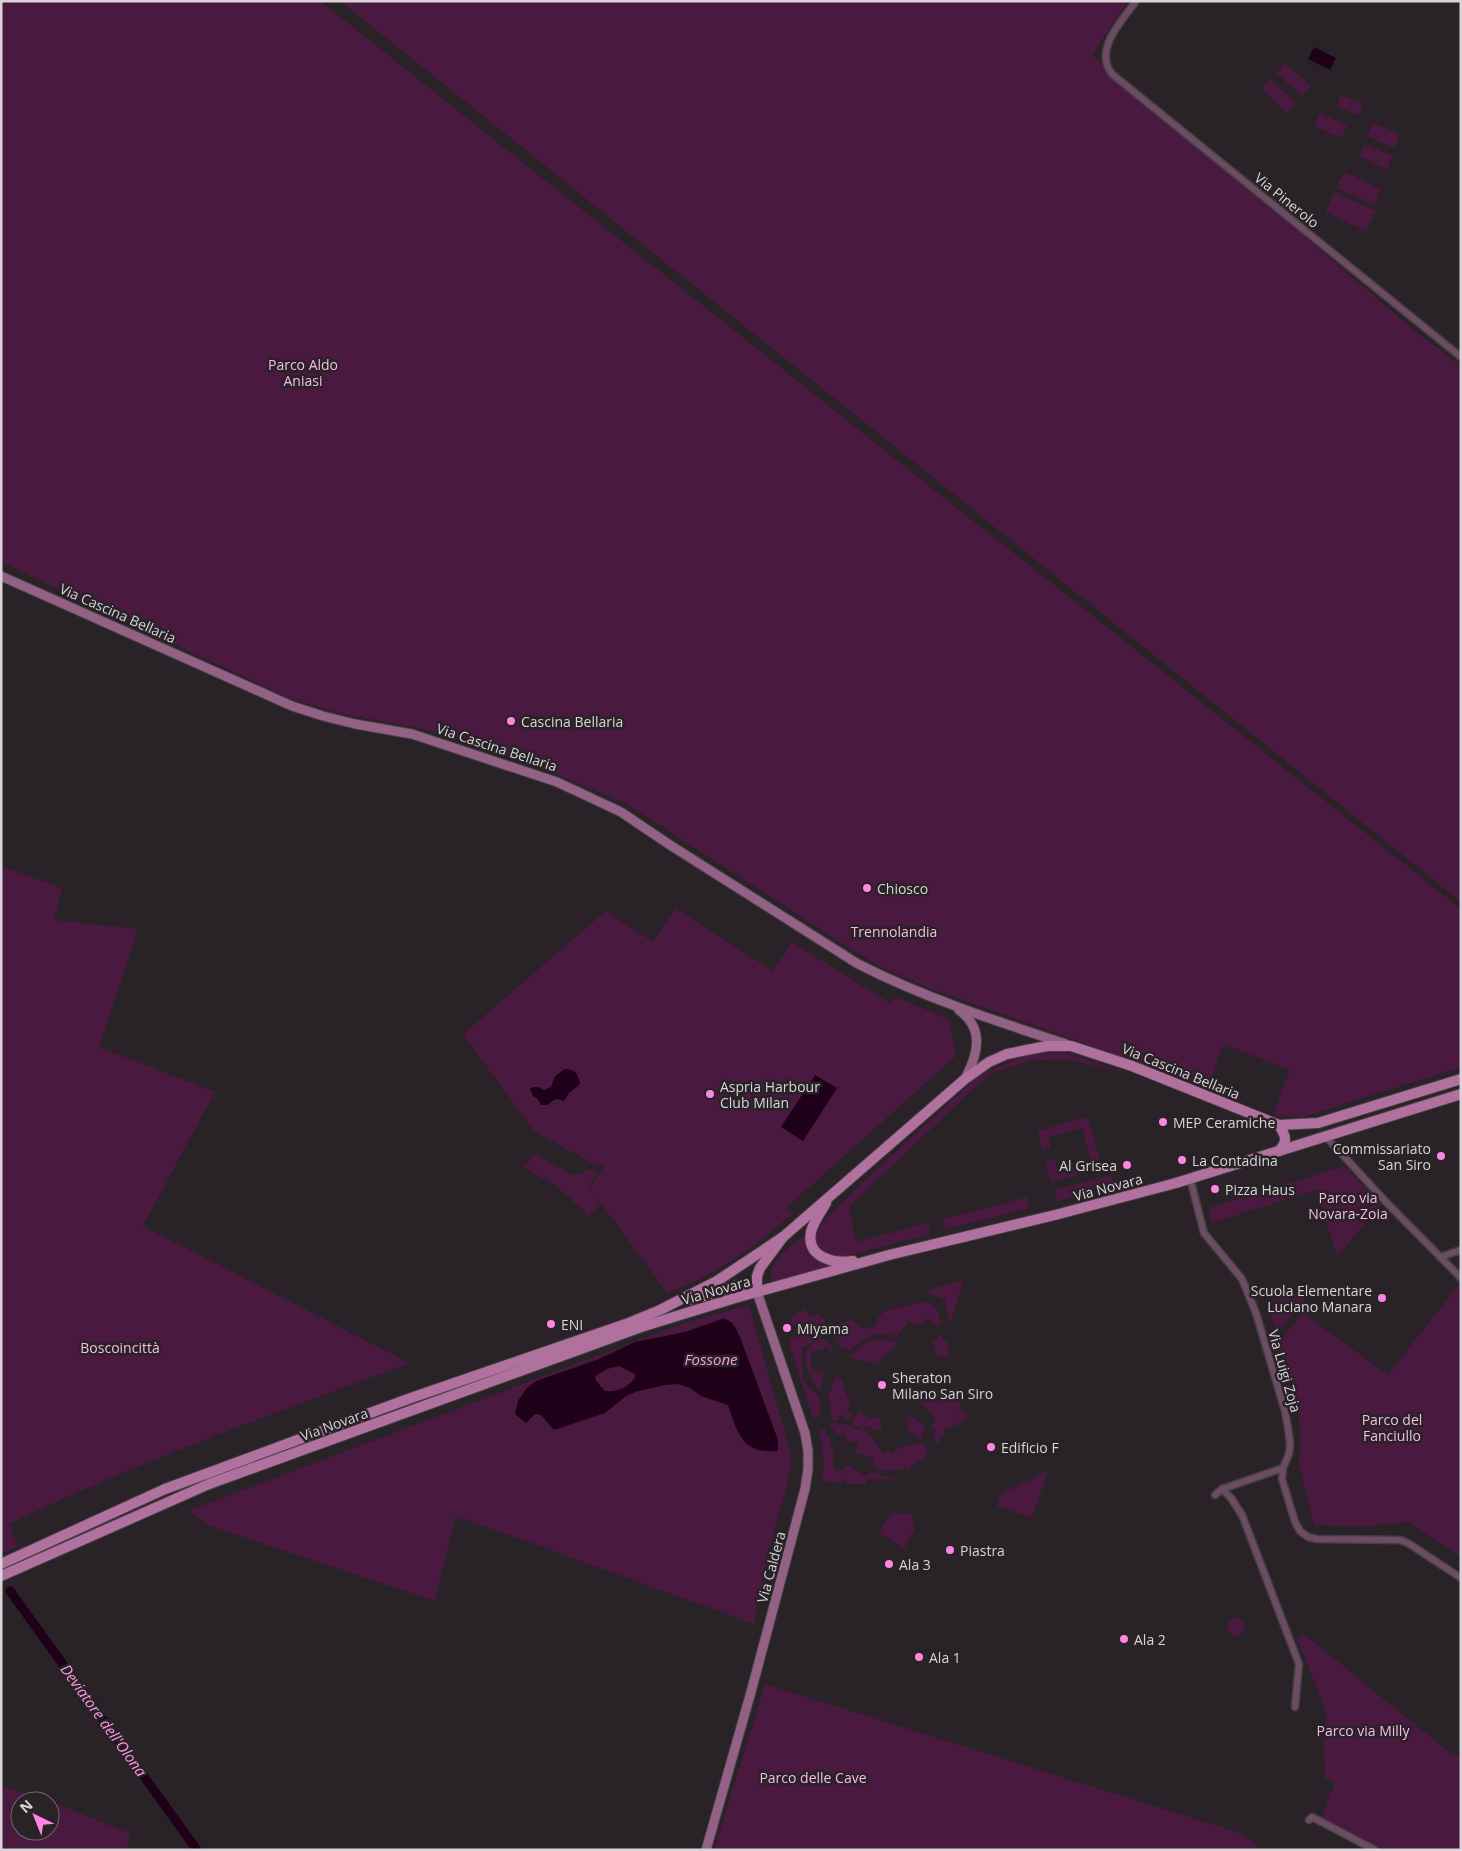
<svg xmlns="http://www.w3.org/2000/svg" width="1462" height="1851" viewBox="0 0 1462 1851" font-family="'Open Sans',sans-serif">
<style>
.green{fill:#4a193f;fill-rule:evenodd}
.water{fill:#1e0018;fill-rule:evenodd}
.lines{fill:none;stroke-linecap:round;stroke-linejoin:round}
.canal{stroke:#1e0018;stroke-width:9}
.street-casing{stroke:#453e43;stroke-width:9}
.secondary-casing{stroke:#453e43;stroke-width:11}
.primary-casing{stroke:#453e43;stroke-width:12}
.street{stroke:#6b4c62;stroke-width:6}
.secondary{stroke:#926185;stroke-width:9}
.primary{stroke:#b0719f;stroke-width:10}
.poi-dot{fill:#fe86e1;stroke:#292227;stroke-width:2}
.labels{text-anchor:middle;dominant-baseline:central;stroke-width:5;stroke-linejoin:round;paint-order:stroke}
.street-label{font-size:14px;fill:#d9d4d7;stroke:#292227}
.park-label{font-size:14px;fill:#f8bbe7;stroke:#292227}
.poi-label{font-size:14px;fill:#d9d4d7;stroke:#292227;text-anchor:start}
.water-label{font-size:15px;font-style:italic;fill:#fd99e3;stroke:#292227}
</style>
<rect width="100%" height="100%" fill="#292227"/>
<g class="green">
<polygon points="1,1 320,1 1461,909 1461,1067 1300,1118 1273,1114 1290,1070 1224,1044 1207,1087 929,988 885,969 857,953 625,803 536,766 449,736 424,729 338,713 288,698 1,562"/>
<polygon points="340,1 1128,1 1092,55 1414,330 1461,366 1461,902"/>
<polygon points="1285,63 1311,86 1302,96 1276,73"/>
<polygon points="1270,79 1296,103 1287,113 1261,89"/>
<polygon points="1341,95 1364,104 1359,116 1336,106"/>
<polygon points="1320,113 1347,125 1341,138 1314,126"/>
<polygon points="1373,123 1400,134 1394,148 1367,136"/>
<polygon points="1365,144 1393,156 1387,169 1359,157"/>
<polygon points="1344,172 1381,189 1374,205 1336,188"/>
<polygon points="1335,192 1376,211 1366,231 1325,212"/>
<path d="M1,866L62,888L54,920L138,929L99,1047L215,1092L143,1226L410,1363C275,1413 139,1462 9,1524L18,1546L1,1554Z"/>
<path d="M675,908L773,971L792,942L890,1003L895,997L949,1019L956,1056L786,1208L792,1214C751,1250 719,1273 667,1293L590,1188L605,1165L597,1166L534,1131L463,1034L606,911L653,942Z"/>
<path d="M1055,1051L1071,1054L1127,1073L1065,1059L1048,1060L1029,1061L996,1072L978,1084L849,1207L856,1242L929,1223L930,1234L842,1257C821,1256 807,1242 822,1223L862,1183L977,1077L1019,1057Z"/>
<polygon points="1088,1117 1102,1168 1051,1182 1045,1161 1054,1159 1059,1174 1092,1164 1082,1128 1048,1137 1051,1148 1042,1150 1037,1131"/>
<polygon points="534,1154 574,1175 593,1169 597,1173 589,1187 601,1205 589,1216 557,1186 523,1168"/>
<polygon points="1345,1166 1381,1204 1337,1257 1317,1190 1212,1223 1208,1208"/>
<polygon points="1112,1175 1114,1186 1057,1201 1054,1190"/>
<polygon points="1027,1197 1029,1208 945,1230 943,1219"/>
<path d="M811,1230L810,1236L832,1264L831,1267L781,1281L772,1279L770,1277C772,1256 796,1243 811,1230Z"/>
<polygon points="964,1280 950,1323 949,1323 945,1300 926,1292 927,1290"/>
<polygon points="1460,1283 1461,1557 1408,1522 1369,1526 1314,1525 1299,1466 1300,1432 1298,1409 1278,1343 1303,1313 1388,1375"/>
<polygon points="1314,1287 1277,1334 1267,1302"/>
<path d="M925,1301C937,1303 938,1313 941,1323L937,1327L928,1318L917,1326L909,1321L897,1337C879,1329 863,1338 849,1350L841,1348L834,1334V1328L843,1322L851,1320L864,1329L876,1326L877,1319L884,1311Z"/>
<polygon points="749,1305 792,1458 785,1492 767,1557 754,1624 456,1516 435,1601 210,1526 188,1511 681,1324"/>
<path d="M805,1309L810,1316C816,1313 822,1315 825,1320V1334L820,1338L796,1351L803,1347C801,1357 804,1370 802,1376L809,1389C810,1390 815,1392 816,1393C822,1398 822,1413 816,1418H813L792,1354L794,1353L790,1351V1339L809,1330L807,1327L798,1332L795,1325H792L790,1317Z"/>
<polygon points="940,1335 947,1342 950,1355 940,1358 936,1355 935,1347 932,1344"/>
<path d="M823,1339L832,1346L833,1353L829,1352L830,1349L824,1348L823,1350L817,1349L816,1352L812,1351L810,1358L812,1359L810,1367L812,1368L811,1370L824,1374L820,1391C807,1374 794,1346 823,1339Z"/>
<path d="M884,1339L899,1343L876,1364L850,1358C857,1345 870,1340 884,1339Z"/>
<polygon points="835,1377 842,1379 846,1396 852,1404 847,1409 854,1415 848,1420 841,1414 837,1421 832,1420 829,1396"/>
<polygon points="946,1387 951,1389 959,1388 961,1399 958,1409 966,1414 968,1418 956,1425 944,1429 944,1433 940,1437 940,1441 936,1443 933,1439 936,1429 931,1429 935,1417 919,1401 923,1392 931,1393 932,1390 935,1391 934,1393 938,1394 939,1388"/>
<polygon points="859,1411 870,1418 879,1418 882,1427 880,1430 876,1429 874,1432 869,1426 860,1430 858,1426 854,1425 852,1422"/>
<path d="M907,1417L915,1418L925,1426L922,1439H919V1437C909,1435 907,1426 907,1417Z"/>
<path d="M832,1422C837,1424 842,1424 848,1425C857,1428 855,1431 867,1431L883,1453L888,1450L892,1453C897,1447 917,1441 925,1444C928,1452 928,1458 920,1462L917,1461L907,1470L903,1464L905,1467L903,1469C891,1472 882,1473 872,1465L874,1460L872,1458L854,1452L858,1443L855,1441L848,1442L844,1434H837L829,1425Z"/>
<path d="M821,1430H824L832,1440L829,1445L835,1452L833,1461L835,1470L839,1471L848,1466H851L866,1477L871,1472L898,1480L866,1479V1484H847L846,1479C839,1482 834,1487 828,1480L825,1482L822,1480L824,1465L822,1444L819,1431Z"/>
<polygon points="1049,1470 1031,1518 997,1506 1001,1494"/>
<polygon points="891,1513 911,1514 915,1528 904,1549 879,1532"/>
<circle cx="1236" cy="1627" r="9"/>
<polygon points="1305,1635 1449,1752 1461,1756 1461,1850 1384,1850 1321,1817 1335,1783 1325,1778 1324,1742 1326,1713 1307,1662 1296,1638"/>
<polygon points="765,1684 1234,1831 1258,1844 1254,1850 714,1850"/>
<path d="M1,1786L43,1798L131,1834L126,1850L1,1848ZM20,1801H50V1831H20Z"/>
</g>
<g class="water">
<polygon points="1314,47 1336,58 1330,70 1308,59"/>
<path d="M565,1069C576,1070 578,1074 580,1084L569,1093L564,1101C556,1098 554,1099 548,1105H541L537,1098L533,1096L530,1089L533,1087H538L544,1090L551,1087L555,1076Z"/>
<polygon points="815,1075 837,1088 803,1141 781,1127"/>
<path d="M722,1319C733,1319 736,1329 740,1337L778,1440V1451C742,1454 738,1434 728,1405L701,1396L690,1388L678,1384L665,1385L638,1391L626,1396L605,1413L554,1430L541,1415L535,1414L526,1423L515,1414L518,1401L526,1389L536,1381L599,1359L635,1342L685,1332ZM619,1366L635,1374V1378C627,1388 618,1392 605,1391L596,1381L595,1376L607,1369Z"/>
</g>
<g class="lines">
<polyline class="canal" points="10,1591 197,1850"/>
<defs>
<g id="street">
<path d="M1136,1C1122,21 1093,49 1112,74L1461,357"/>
<polyline points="1326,1137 1387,1203 1461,1278"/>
<polyline points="1190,1178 1204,1233 1242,1279 1256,1313 1285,1411 1289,1434 1290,1444 1289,1454 1283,1468 1282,1479 1295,1522 1300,1531 1308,1537 1317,1539 1400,1540 1408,1543 1461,1578"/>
<polyline points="1440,1257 1461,1250"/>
<polyline points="1222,1489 1231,1498 1242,1515 1299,1664 1295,1707"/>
<polyline points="1215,1495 1222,1489 1283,1468"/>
<polyline points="1309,1820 1312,1817 1375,1850"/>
</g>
<g id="secondary">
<path d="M1,576L292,706L323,716L355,724L412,734L557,782L621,812L670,845L858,964C925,998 996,1021 1066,1044"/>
<path d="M959,1010C985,1029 978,1054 965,1079"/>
<polyline points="706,1850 751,1692 805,1489 808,1469 808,1451 805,1433 757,1292"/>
</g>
<g id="primary">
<path d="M1279,1151C1288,1141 1286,1136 1279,1125"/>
<path d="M826,1203C821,1212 813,1222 811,1232C806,1257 833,1264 853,1261"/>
<polyline points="757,1292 757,1276 760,1268 783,1237 965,1079 989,1062 1007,1054 1047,1046 1071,1046 1132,1066 1279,1125 1318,1123 1461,1079"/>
<polyline points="692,1300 738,1285 757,1292"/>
<polyline points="1,1564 165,1489 408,1399 626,1324 660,1310 717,1281 783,1237"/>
<polyline points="1,1576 209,1484 641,1327 735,1298 889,1255 1055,1215 1176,1183 1461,1094"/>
</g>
</defs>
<use href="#street" class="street-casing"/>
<use href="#secondary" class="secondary-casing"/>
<use href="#primary" class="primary-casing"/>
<use href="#street" class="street"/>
<use href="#secondary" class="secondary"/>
<use href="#primary" class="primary"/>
</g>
<g class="poi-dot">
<circle cx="511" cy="721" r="5"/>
<circle cx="867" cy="888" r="5"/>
<circle cx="710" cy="1094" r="5"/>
<circle cx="1163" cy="1122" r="5"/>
<circle cx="1441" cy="1156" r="5"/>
<circle cx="1182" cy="1160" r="5"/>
<circle cx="1127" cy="1165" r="5"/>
<circle cx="1215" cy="1189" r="5"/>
<circle cx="1382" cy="1298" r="5"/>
<circle cx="551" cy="1324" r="5"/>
<circle cx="787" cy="1328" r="5"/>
<circle cx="882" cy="1385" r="5"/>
<circle cx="991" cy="1447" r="5"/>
<circle cx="950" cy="1550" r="5"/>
<circle cx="889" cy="1564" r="5"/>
<circle cx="1124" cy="1639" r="5"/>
<circle cx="919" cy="1657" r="5"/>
</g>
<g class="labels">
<g class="street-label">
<text transform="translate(1287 200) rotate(39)">Via Pinerolo</text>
<text transform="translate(118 613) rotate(24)">Via Cascina Bellaria</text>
<text transform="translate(497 747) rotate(18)">Via Cascina Bellaria</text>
<text transform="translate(1181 1071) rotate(22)">Via Cascina Bellaria</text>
<text transform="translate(1108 1187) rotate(-15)">Via Novara</text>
<text transform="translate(716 1290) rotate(-16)">Via Novara</text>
<text transform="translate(1285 1371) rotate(74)">Via Luigi Zoja</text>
<text transform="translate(334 1424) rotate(-20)">Via Novara</text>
<text transform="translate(771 1567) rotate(-75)">Via Caldera</text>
</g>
<g class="park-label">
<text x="303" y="364">Parco Aldo<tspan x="303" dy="16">Aniasi</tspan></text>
<text x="894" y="931">Trennolandia</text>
<text x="1348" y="1197">Parco via<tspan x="1348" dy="16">Novara-Zoia</tspan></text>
<text x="120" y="1347">Boscoincittà</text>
<text x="1392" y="1419">Parco del<tspan x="1392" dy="16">Fanciullo</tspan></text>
<text x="1363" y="1730">Parco via Milly</text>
<text x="813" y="1777">Parco delle Cave</text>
</g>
<g class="poi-label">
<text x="521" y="721">Cascina Bellaria</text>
<text x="877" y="888">Chiosco</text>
<text x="720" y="1086">Aspria Harbour<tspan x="720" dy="16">Club Milan</tspan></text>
<text x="1173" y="1122">MEP Ceramiche</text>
<text x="1431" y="1148" text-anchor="end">Commissariato<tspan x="1431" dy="16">San Siro</tspan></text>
<text x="1192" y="1160">La Contadina</text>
<text x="1117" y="1165" text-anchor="end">Al Grisea</text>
<text x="1225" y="1189">Pizza Haus</text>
<text x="1372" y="1290" text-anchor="end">Scuola Elementare<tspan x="1372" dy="16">Luciano Manara</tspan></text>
<text x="561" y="1324">ENI</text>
<text x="797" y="1328">Miyama</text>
<text x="892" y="1377">Sheraton<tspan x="892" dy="16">Milano San Siro</tspan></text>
<text x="1001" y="1447">Edificio F</text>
<text x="960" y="1550">Piastra</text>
<text x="899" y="1564">Ala 3</text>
<text x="1134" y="1639">Ala 2</text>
<text x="929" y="1657">Ala 1</text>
</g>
<g class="water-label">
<text x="711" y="1359">Fossone</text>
<text transform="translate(104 1720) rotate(54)">Deviatore dell'Olona</text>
</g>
</g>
<rect width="1462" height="1851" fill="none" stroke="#d9d4d7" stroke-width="5"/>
<g transform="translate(35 1816) rotate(317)"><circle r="24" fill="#292227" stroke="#6f696d"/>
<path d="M0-4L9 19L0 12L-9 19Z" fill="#fe86e1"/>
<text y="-8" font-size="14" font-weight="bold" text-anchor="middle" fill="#d9d4d7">N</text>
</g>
</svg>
